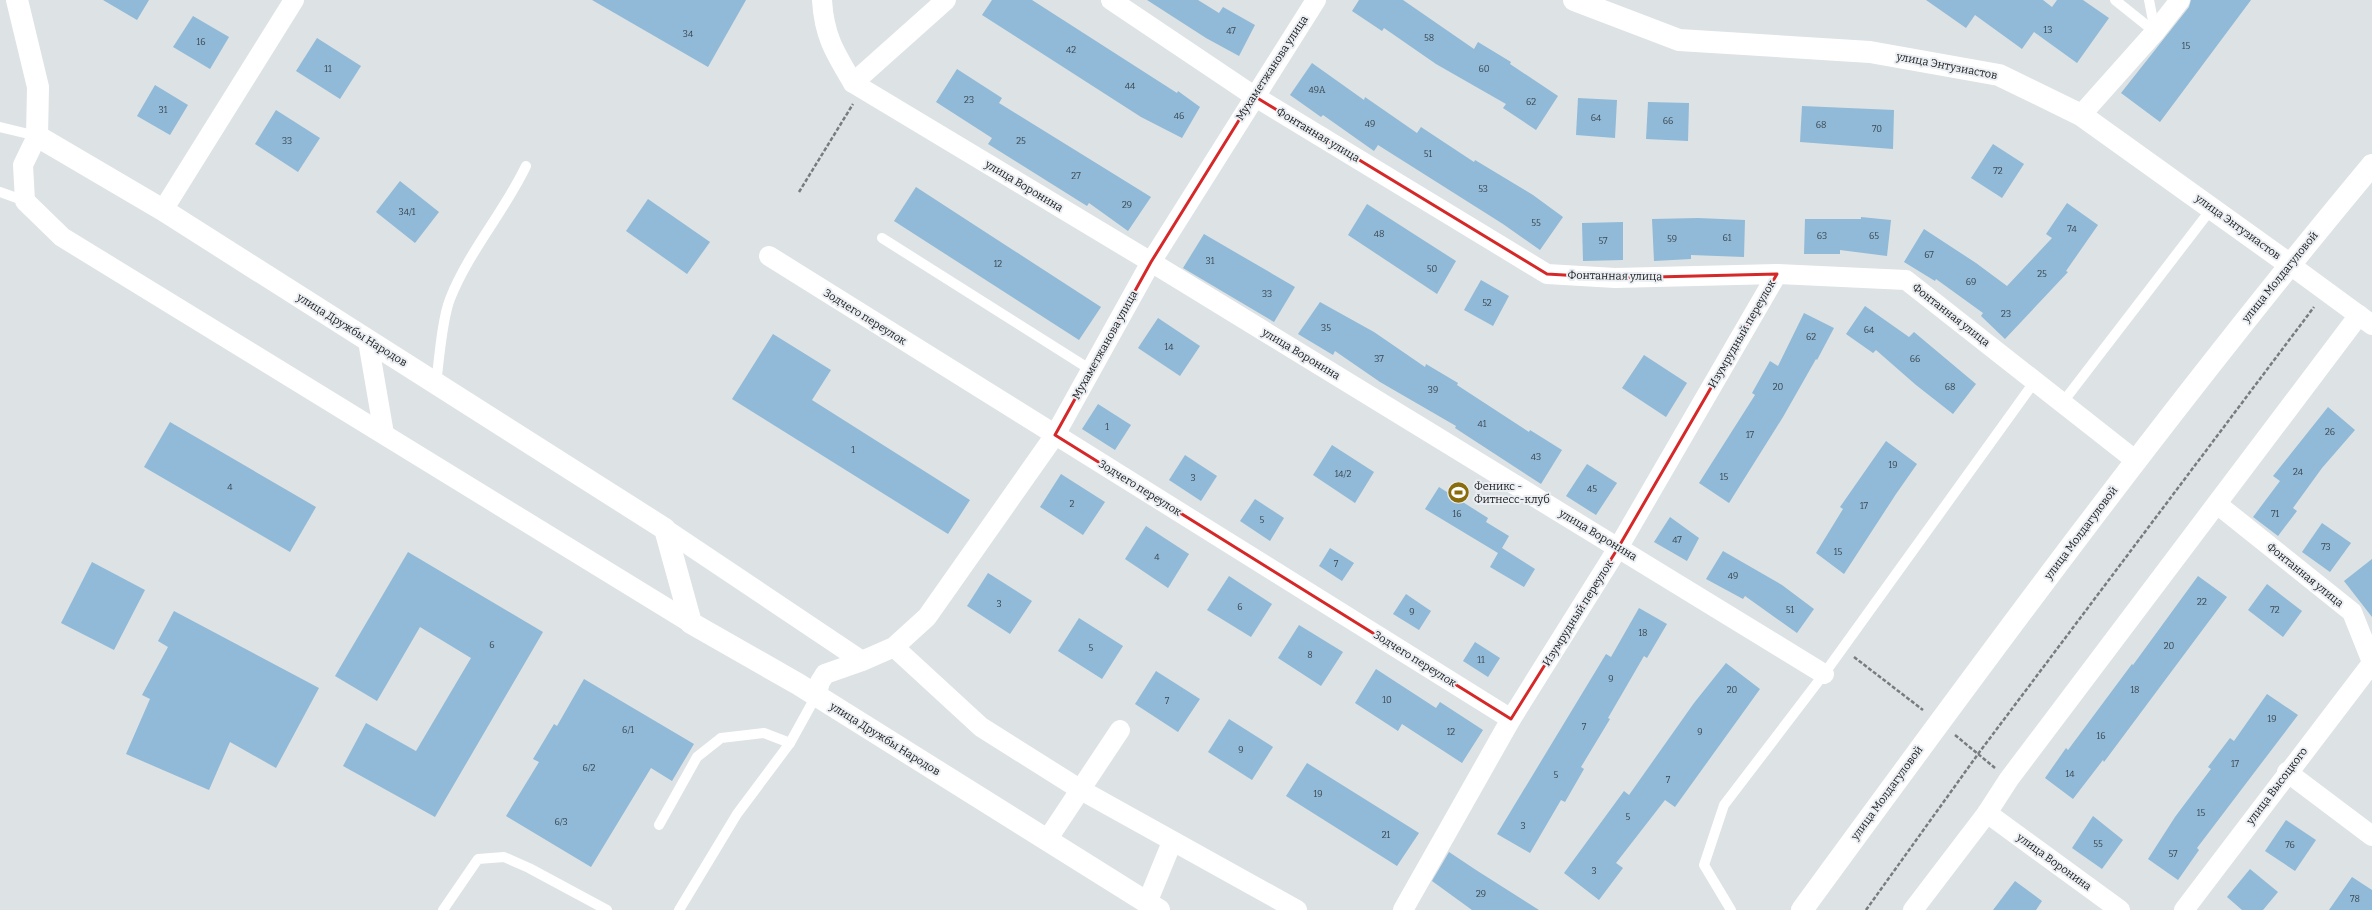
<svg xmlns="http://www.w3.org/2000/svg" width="2372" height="910" viewBox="0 0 2372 910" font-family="Bitter,serif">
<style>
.building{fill:#90bad7}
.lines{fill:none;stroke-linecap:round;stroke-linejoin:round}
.path{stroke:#797c7f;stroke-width:2.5;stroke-dasharray:4 2;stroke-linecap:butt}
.lane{stroke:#fff;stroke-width:10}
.street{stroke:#fff;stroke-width:20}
.secondary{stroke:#fff;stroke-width:22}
.marked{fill:none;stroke:#d62828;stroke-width:3;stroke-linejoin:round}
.labels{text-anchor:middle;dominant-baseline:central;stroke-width:4;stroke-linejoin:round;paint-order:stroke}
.number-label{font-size:9px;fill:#3c4750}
.street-label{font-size:11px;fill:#202123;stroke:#ebeff3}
.poi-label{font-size:11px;fill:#202123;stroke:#ebeff3;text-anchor:start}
</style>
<rect width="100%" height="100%" fill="#dde2e5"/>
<g class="building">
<polygon points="103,0 149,0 137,20"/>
<polygon points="592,0 746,0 708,67"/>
<polygon points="992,0 1032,0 1177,93 1178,91 1200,107 1182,138 1141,117 982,15"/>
<polygon points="1147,0 1198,0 1219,13 1223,7 1255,25 1239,56 1206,38"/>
<polygon points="1359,0 1403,0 1474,49 1478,42 1511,62 1510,64 1558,96 1536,130 1503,108 1506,104 1436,64 1384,28 1382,31 1352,11"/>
<polygon points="1926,0 2043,0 2052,7 2057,0 2083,0 2109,18 2077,63 2034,32 2022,49 1975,15 1966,28"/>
<polygon points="2191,0 2251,0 2160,122 2121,93 2189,7"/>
<polygon points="193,16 229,37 210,69 173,47"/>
<polygon points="317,38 361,66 340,99 296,71"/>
<polygon points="1312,63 1364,100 1365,97 1417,133 1421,127 1474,162 1475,160 1533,195 1563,217 1540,250 1503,224 1378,145 1374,151 1323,115 1321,117 1290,95"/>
<polygon points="957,69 1002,98 999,103 1151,197 1128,231 1089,203 1087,206 988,144 992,138 936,102"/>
<polygon points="155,85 188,105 170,135 137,116"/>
<polygon points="1578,98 1617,100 1615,138 1576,135"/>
<polygon points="1648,102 1689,103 1688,141 1646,139"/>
<polygon points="1802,106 1894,110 1893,149 1800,142"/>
<polygon points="276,110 320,138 298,172 255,144"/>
<polygon points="1993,144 2024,164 2002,198 1971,178"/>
<polygon points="400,181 439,212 415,243 376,212"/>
<polygon points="916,187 1101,307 1079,340 894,221"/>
<polygon points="648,199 710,242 687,274 626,231"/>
<polygon points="2067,203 2098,225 2066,271 2068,272 2005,339 1981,316 1983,313 1936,279 1935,281 1904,262 1924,229 1976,263 2007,286 2052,238 2046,234"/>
<polygon points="1367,204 1456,261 1437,294 1348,235"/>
<polygon points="1861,217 1891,220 1887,256 1840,250 1840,254 1804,254 1805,219 1861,219"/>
<polygon points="1698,218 1745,220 1744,257 1691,255 1691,259 1654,261 1652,219"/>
<polygon points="1623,222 1623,260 1583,261 1582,223"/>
<polygon points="1204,234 1295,287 1274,322 1183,268"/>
<polygon points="1481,280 1509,296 1493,326 1464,310"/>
<polygon points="1320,302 1374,332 1425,367 1426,364 1458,383 1457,385 1529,432 1530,430 1562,450 1541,484 1455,428 1456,426 1380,382 1335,351 1333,355 1298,334"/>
<polygon points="1865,306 1909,337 1914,332 1976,384 1953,414 1916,385 1876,350 1873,353 1846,334"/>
<polygon points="1804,313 1834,328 1817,360 1816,359 1783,417 1729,503 1699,483 1755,395 1752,393 1770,361 1778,366"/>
<polygon points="1158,318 1200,346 1180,376 1138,348"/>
<polygon points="773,334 831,370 812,400 970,500 948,534 732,399"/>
<polygon points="1644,355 1687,383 1666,417 1622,388"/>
<polygon points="1098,404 1131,425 1115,450 1082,429"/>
<polygon points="2328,407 2355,430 2322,468 2293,508 2297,511 2278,536 2253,517 2280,481 2273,476"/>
<polygon points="170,422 316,507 290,552 144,467"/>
<polygon points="1886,441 1917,464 1896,494 1844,574 1816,553 1843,509 1840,507"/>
<polygon points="1332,445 1374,472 1355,503 1313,475"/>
<polygon points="1185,455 1217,476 1201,501 1169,480"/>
<polygon points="1587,464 1617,483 1596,515 1566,496"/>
<polygon points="1061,474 1105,502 1083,535 1040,507"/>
<polygon points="1439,487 1488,518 1486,522 1509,536 1502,548 1535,569 1524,587 1490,567 1498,553 1425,509"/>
<polygon points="1255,499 1284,518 1270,541 1240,521"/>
<polygon points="1670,517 1699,538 1687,561 1654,542"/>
<polygon points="2322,523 2351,543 2330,572 2302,552"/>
<polygon points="1146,526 1189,554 1168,588 1125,559"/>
<polygon points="1330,548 1354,563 1342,581 1319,566"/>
<polygon points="1723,551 1782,585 1814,609 1797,633 1745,596 1743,599 1706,579"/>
<polygon points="408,552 543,632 435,817 343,766 366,723 416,751 471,658 420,627 377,701 335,676"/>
<polygon points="2372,559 2372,617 2344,581"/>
<polygon points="92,562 145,590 114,650 61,623"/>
<polygon points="988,573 1032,601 1010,634 967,606"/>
<polygon points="1229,576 1272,604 1251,637 1207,610"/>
<polygon points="2198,576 2227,597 2104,762 2103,760 2073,799 2045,778 2066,748 2068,750 2132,664 2133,665"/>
<polygon points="2267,584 2302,611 2283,637 2248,610"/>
<polygon points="1406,594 1431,611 1419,630 1393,614"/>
<polygon points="1639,608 1667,624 1647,658 1644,656 1608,718 1610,719 1581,767 1584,769 1565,802 1561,800 1530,853 1497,834 1606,654 1611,657"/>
<polygon points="174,611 319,688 276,768 230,742 209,790 126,754 150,699 142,695 168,647 158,641"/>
<polygon points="1079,618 1123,646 1102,679 1058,651"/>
<polygon points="1299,625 1343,652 1321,686 1278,658"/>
<polygon points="1475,642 1500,658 1488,677 1463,661"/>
<polygon points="1726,663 1760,689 1675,807 1665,800 1616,863 1623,868 1599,900 1564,873 1624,791 1629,795 1694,703"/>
<polygon points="1376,669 1436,708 1440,702 1483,730 1462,763 1402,724 1398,731 1355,703"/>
<polygon points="1156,671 1200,699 1178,732 1135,704"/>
<polygon points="584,679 694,744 672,781 651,768 591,867 506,816 539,762 533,759 554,724 557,726"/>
<polygon points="2267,694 2298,715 2197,848 2199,850 2178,880 2148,859 2175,817 2211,769 2208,767 2230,738 2234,741"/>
<polygon points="1229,719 1273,747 1252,780 1208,752"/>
<polygon points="1307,763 1419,833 1397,866 1286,796"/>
<polygon points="2093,816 2123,840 2102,869 2072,848"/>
<polygon points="2286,820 2316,840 2295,871 2265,851"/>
<polygon points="1449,852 1476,870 1539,910 1472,910 1432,881"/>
<polygon points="2250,869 2278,892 2263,910 2242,910 2227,897"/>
<polygon points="2352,877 2372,890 2372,910 2329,910"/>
<polygon points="2015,881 2042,901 2036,910 1993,910"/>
</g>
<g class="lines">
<g class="path">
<polyline points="799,192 853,104"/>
<polyline points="1854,657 1923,710"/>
<polyline points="1955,735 1995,768"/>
<polyline points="1866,910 1978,754 2314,307"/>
</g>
<g class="lane">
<polyline points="2115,0 2155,32"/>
<polyline points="2149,0 2155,31"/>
<polyline points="0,127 37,136"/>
<polyline points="0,192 25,201"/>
<polyline points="882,238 1091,370"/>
<path d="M436,384C439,361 442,319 450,299C469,251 504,212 526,166"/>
<polyline points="2063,402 2212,208"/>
<polyline points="659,825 697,757 721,738 764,733 790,743"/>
<polyline points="443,910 478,859 504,857 529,868 607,910"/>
<polyline points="679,910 737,814 790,743 816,696"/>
<polyline points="1731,910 1704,865 1724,805 1824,674 2035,381"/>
</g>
<g class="street">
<path d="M822,0C824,36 835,53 853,83L1151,262L1824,674"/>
<polyline points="1111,0 1254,96 1547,274 1615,278 1777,274 1906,280 2135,460"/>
<polyline points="853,83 946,0"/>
<polyline points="2081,115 2155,32 2180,0"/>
<polyline points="37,136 23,165 25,201 62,237 691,623"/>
<polyline points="163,210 294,0"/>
<polyline points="769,256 1511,719"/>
<polyline points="2289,264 2372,325"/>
<polyline points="368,341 384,434"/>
<polyline points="2217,504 2352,612 2372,662"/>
<polyline points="665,529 862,661"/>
<polyline points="894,647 981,727 1081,790 1297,910"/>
<polyline points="816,696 820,682 825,674 862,661 894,647 927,617 1055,435 1151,262 1316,0"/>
<polyline points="2287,772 2372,836"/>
<polyline points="1987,813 2120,910"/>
<polyline points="1047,840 1120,730"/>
<polyline points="1147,903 1172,842"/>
<polyline points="1403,910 1511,719 1618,548 1777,274"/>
<polyline points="1913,910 1987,813 2009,779 2359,315"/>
<polyline points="2184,910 2372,663"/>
</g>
<g class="secondary">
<polyline points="17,0 38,87 37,136 163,210 665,529 691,623 798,684 1159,910"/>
<polyline points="1574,0 1679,40 1870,52 1999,75 2081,115 2289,264"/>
<path d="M1802,910C1986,658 2172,405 2372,165"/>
</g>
</g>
<path class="marked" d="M1254,96L1547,274L1615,278L1777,274L1618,548L1511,719L1055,435L1151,262Z"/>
<defs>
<symbol id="stadium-disc" viewBox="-11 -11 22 22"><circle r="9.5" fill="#896c0b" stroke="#ebeff3"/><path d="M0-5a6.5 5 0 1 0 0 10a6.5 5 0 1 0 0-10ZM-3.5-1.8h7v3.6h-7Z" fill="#fff"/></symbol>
</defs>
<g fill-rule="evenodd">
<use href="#stadium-disc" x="1446" y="480" width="25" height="25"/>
</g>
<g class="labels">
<g class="number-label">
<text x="2048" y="30">13</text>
<text x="1231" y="31">47</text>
<text x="688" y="34">34</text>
<text x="1429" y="38">58</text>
<text x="201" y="42">16</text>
<text x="2186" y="46">15</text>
<text x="1071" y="50">42</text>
<text x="328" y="69">11</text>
<text x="1484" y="69">60</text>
<text x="1130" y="86">44</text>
<text x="1317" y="90">49А</text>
<text x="969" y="100">23</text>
<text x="1531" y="102">62</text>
<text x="163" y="110">31</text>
<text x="1179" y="116">46</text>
<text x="1596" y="118">64</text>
<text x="1668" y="121">66</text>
<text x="1370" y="124">49</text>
<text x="1821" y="125">68</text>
<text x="1877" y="129">70</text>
<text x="287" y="141">33</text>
<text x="1021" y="141">25</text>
<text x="1428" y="154">51</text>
<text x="1998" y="171">72</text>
<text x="1076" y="176">27</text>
<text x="1483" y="189">53</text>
<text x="1127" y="205">29</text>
<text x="407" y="212">34/1</text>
<text x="1536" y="223">55</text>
<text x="2072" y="229">74</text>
<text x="1379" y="234">48</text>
<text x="1822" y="236">63</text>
<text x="1874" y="236">65</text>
<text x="1727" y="238">61</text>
<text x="1672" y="239">59</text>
<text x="1603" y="241">57</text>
<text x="1929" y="255">67</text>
<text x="1210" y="261">31</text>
<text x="998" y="264">12</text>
<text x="1432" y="269">50</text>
<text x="2042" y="274">25</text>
<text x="1971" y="282">69</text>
<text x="1267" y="294">33</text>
<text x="1487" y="303">52</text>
<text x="2006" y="314">23</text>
<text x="1326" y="328">35</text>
<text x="1869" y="330">64</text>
<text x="1811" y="337">62</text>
<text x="1169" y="347">14</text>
<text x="1379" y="359">37</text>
<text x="1915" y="359">66</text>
<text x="1778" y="387">20</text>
<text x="1950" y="387">68</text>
<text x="1433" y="390">39</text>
<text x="1482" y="424">41</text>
<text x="1107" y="427">1</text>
<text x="2330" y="432">26</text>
<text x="1750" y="435">17</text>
<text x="853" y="450">1</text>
<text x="1536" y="457">43</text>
<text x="1893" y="465">19</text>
<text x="2298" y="472">24</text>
<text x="1343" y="474">14/2</text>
<text x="1724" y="477">15</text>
<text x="1193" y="478">3</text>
<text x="230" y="487">4</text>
<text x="1592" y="489">45</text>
<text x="1072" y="504">2</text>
<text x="1864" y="506">17</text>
<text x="1457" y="514">16</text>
<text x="2275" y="514">71</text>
<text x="1262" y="520">5</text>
<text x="1677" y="540">47</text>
<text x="2326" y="547">73</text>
<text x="1838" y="552">15</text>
<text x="1157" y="557">4</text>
<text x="1336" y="564">7</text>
<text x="1733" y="576">49</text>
<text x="2202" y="602">22</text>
<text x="999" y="604">3</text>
<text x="1240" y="607">6</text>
<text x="1790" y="610">51</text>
<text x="2275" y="610">72</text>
<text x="1412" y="612">9</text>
<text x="1643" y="633">18</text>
<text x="492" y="645">6</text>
<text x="2169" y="646">20</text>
<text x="1091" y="648">5</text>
<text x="1310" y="655">8</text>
<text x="1481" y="660">11</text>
<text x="1611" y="679">9</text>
<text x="1732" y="690">20</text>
<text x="2135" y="690">18</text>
<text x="1387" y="700">10</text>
<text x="1167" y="701">7</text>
<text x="2272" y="719">19</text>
<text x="1584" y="727">7</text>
<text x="628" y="730">6/1</text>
<text x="1451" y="732">12</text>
<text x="1700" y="732">9</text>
<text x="2101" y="736">16</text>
<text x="1241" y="750">9</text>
<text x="2235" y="764">17</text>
<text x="589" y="768">6/2</text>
<text x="2070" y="774">14</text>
<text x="1556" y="775">5</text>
<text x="1668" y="780">7</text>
<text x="1318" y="794">19</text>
<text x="2201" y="813">15</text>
<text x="1628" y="817">5</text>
<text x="561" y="822">6/3</text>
<text x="1523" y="826">3</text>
<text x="1386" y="835">21</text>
<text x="2098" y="844">55</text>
<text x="2290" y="845">76</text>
<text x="2173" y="854">57</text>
<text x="1594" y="871">3</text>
<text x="1481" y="894">29</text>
<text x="2355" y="899">78</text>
</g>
<g class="street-label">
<text transform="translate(1947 66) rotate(11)">улица Энтузиастов</text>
<text transform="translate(1272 68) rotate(-57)">Мухаметжанова улица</text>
<text transform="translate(1318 135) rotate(31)">Фонтанная улица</text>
<text transform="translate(1024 186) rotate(31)">улица Воронина</text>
<text transform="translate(2238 227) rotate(36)">улица Энтузиастов</text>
<text transform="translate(1615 276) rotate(1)">Фонтанная улица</text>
<text transform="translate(2280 277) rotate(-51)">улица Молдагуловой</text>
<text transform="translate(1951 315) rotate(38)">Фонтанная улица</text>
<text transform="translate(865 317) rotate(32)">Зодчего переулок</text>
<text transform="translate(352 330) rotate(32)">улица Дружбы Народов</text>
<text transform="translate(1742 334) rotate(-60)">Изумрудный переулок</text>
<text transform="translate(1105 345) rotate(-61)">Мухаметжанова улица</text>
<text transform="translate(1301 354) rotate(31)">улица Воронина</text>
<text transform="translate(1140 488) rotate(32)">Зодчего переулок</text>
<text transform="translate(2081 533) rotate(-53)">улица Молдагуловой</text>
<text transform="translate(1598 535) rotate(31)">улица Воронина</text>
<text transform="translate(2305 575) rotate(39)">Фонтанная улица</text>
<text transform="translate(1578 613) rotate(-58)">Изумрудный переулок</text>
<text transform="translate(1415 659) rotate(32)">Зодчего переулок</text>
<text transform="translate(885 739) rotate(32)">улица Дружбы Народов</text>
<text transform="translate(2277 786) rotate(-53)">улица Высоцкого</text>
<text transform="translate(1887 793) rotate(-54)">улица Молдагуловой</text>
<text transform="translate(2054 862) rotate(36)">улица Воронина</text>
</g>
<g class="poi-label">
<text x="1474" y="486">Феникс -<tspan x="1474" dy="13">Фитнесс-клуб</tspan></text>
</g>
</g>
</svg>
